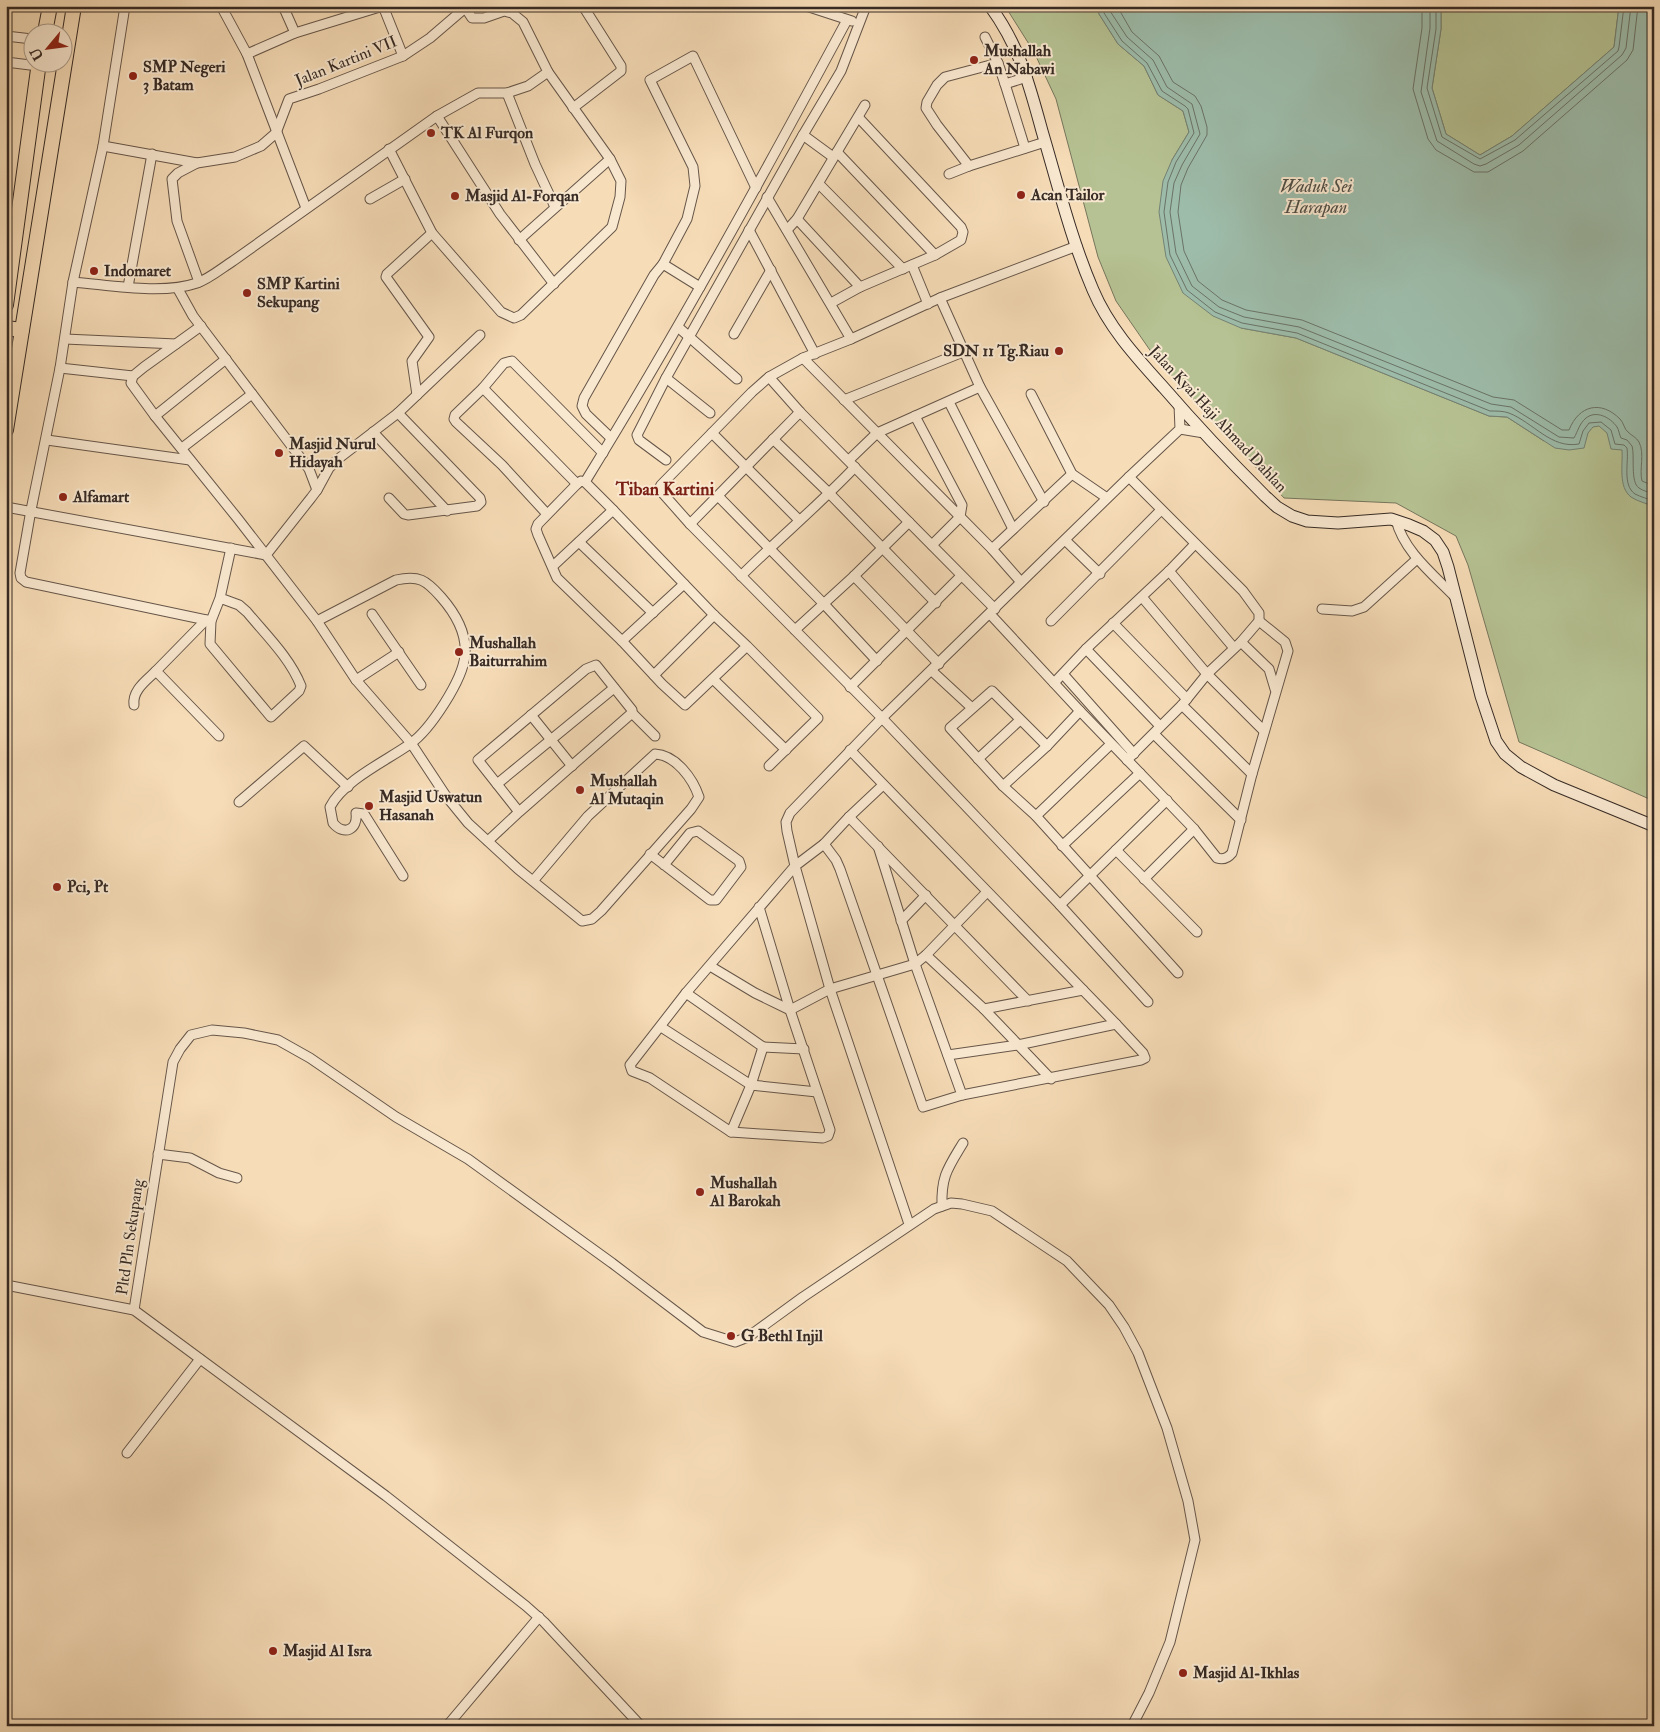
<svg xmlns="http://www.w3.org/2000/svg" width="1660" height="1732" viewBox="0 0 1660 1732" font-family="'IM FELL Double Pica',serif">
<style>
.green{fill:#b6c293;stroke:#76765c}
.water{fill:#9dbcaa;stroke:#748274}
.lines{fill:none;stroke-linecap:round;stroke-linejoin:round}
.shore{stroke:#6a7367;stroke-width:1}
.minor-casing{stroke:#665649;stroke-width:11}
.secondary-casing{stroke:#362a24;stroke-width:13}
.trunk-casing{stroke:#362a24;stroke-width:16}
.minor{stroke:#f9e8d0;stroke-width:9}
.secondary{stroke:#f9e8d0;stroke-width:11}
.trunk{stroke:#f6dcb7;stroke-width:14}
.poi-dot{fill:#8f2418;stroke:#f9e8d0;stroke-width:2}
.labels{text-anchor:middle;dominant-baseline:central;stroke-width:4;stroke-linejoin:round;paint-order:stroke}
.poi-label{font-size:16px;font-weight:bold;fill:#362a24;stroke:#f9e8d0;text-anchor:start}
.street-label{font-size:16px;fill:#362a24;stroke:#f9e8d0}
.water-label{font-size:18px;font-style:italic;fill:#504e46;stroke:#f9e8d0}
.neighbourhood-label{font-size:18px;font-weight:bold;fill:#7a1f14;stroke:#f9e8d0}
</style>
<rect width="100%" height="100%" fill="#f6dcb7"/>
<filter id="stains"><feTurbulence type="fractalNoise" baseFrequency=".004" numOctaves="4"/><feColorMatrix values="0 0 0 0 .2 0 0 0 0 .09 0 0 0 0 .02 0 0 0 .5 -.17"/></filter>
<radialGradient id="worn" r=".72"><stop offset=".6" stop-color="#630" stop-opacity="0"/><stop offset="1" stop-color="#630" stop-opacity=".3"/></radialGradient>
<g class="green">
<polygon points="1005,6 1098,6 1099,14 1118,44 1144,66 1158,95 1183,111 1189,132 1172,160 1241,328 1296,338 1489,416 1507,417 1544,441 1579,398 1654,476 1654,801 1519,742 1468,565 1456,536 1396,503 1284,498 1154,356 1116,301 1098,257 1056,99 1034,52"/>
<polygon points="1441,6 1619,6 1614,47 1512,136 1480,155 1446,134 1432,88 1441,29"/>
<polygon points="6,75 8,75 9,148 6,163"/>
</g>
<path class="water" d="M1098,6H1441V29L1432,88L1446,134L1480,155L1512,136L1614,47L1619,6H1654V506C1647,504 1637,501 1631,497C1618,487 1623,465 1622,450L1611,449L1607,433L1599,426L1593,427L1588,433L1584,448L1569,450L1555,448L1507,417L1489,416L1296,338L1241,328L1213,316L1183,293L1166,257L1159,212L1163,181L1172,160L1189,132L1183,111L1158,95L1144,66L1118,44L1099,14Z"/>
<g class="lines">
<g class="shore">
<path d="M1103,6L1104,13L1122,41L1147,63L1162,91L1185,106L1188,109L1194,133L1176,162L1168,182L1164,212L1170,255L1187,290L1215,312L1242,323L1297,333L1490,411C1496,411 1504,411 1509,413C1534,423 1551,449 1579,444L1583,431L1589,423L1601,422L1611,430L1615,444L1624,445L1627,448C1629,462 1622,485 1635,494C1641,497 1648,499 1654,501"/>
<path d="M1109,6L1110,11L1127,37L1153,60L1167,87L1192,104L1200,134L1182,165L1174,183L1170,212L1176,253L1192,286L1219,307L1244,317L1299,327L1491,404L1511,407L1559,437L1574,438C1578,431 1579,424 1586,418C1596,410 1610,417 1617,427C1619,430 1619,434 1621,438L1627,440L1632,446C1635,456 1630,482 1639,488C1643,491 1649,492 1654,494"/>
<path d="M1117,6L1132,32L1159,56L1173,82L1195,96L1201,106L1207,127V135L1188,168L1181,185L1178,212L1184,251L1198,281L1222,300L1246,310L1302,320L1493,397L1514,400L1562,430H1569C1579,405 1601,400 1620,419C1624,423 1624,429 1628,432C1632,436 1636,437 1639,442C1645,454 1639,469 1642,481L1654,486"/>
<polyline points="1422,6 1422,28 1413,89 1428,139 1436,150 1474,172 1488,172 1523,151 1627,60 1633,50 1638,6"/>
<polyline points="1430,6 1430,28 1421,92 1437,141 1474,164 1480,166 1486,164 1519,145 1622,55 1626,48 1631,6"/>
<polyline points="1436,6 1436,29 1427,88 1442,137 1480,159 1515,140 1618,51 1619,47 1624,6"/>
</g>
<defs>
<g id="minor">
<polyline points="125,6 103,146 73,282 60,368 31,510 20,573 21,578 26,582 211,621"/>
<polyline points="221,6 247,54 306,208"/>
<polyline points="283,6 295,33"/>
<polyline points="383,6 403,56"/>
<polyline points="806,6 852,21"/>
<polyline points="6,36 32,39"/>
<polyline points="985,37 998,63 1005,84 1027,77"/>
<polyline points="247,54 295,33 383,6"/>
<polyline points="6,62 38,66"/>
<polyline points="1005,84 1025,148"/>
<polyline points="507,93 535,164 555,207"/>
<polyline points="573,108 621,71 621,66 583,6"/>
<polyline points="437,116 500,214 554,284"/>
<polyline points="859,118 961,227 963,232 961,240 935,255"/>
<polyline points="803,135 833,157"/>
<polyline points="103,146 197,163"/>
<polyline points="389,149 432,233 501,312 514,318 521,315 612,227 620,197 621,181 610,159 548,72 523,22 512,13 504,11 484,18 472,18 464,6"/>
<polyline points="969,166 937,125 926,108 927,102 937,85 945,77 998,63"/>
<polyline points="949,174 969,166 1045,142"/>
<polyline points="819,184 903,269"/>
<polyline points="767,197 851,339"/>
<polyline points="370,199 405,179"/>
<polyline points="797,219 860,287"/>
<polyline points="749,230 815,354"/>
<polyline points="787,230 797,219 865,105"/>
<polyline points="519,240 610,159"/>
<polyline points="1077,246 940,298 851,339 803,358 769,377 752,392 661,485 659,489 690,524 882,718 1060,905 1167,800"/>
<polyline points="663,264 687,219 695,186 693,167 650,80 693,56 756,188"/>
<polyline points="912,265 928,304"/>
<path d="M73,282C110,285 162,295 197,283C209,279 222,268 233,261L437,116L478,93H507L528,86L548,72"/>
<polyline points="199,282 177,221 172,179 178,173 197,163 235,157 261,146 276,133 289,99 319,89 403,56 430,38 465,8"/>
<polyline points="128,287 152,154"/>
<polyline points="940,298 980,387 1044,502"/>
<polyline points="831,303 860,287 935,255 837,152"/>
<path d="M201,326L144,367L133,376L131,383L155,416L238,519L317,621L356,680L411,743L446,796L468,823L518,869L582,921L592,919L601,911L691,809L699,797C693,779 676,755 655,754L588,816L533,881"/>
<polyline points="678,327 737,379"/>
<polyline points="734,334 771,270"/>
<polyline points="65,339 176,344"/>
<polyline points="803,358 992,549 1021,582"/>
<polyline points="60,368 133,376"/>
<polyline points="769,377 800,412 995,609"/>
<polyline points="666,378 710,413"/>
<polyline points="483,388 577,484"/>
<polyline points="1031,394 1072,474 1107,498"/>
<polyline points="417,395 412,361 429,337 386,277 387,274 432,233"/>
<polyline points="844,400 963,352"/>
<polyline points="949,402 1013,529"/>
<polyline points="155,416 226,359"/>
<polyline points="915,416 962,505 960,517 932,545"/>
<polyline points="1180,429 1204,433"/>
<polyline points="373,432 447,511"/>
<polyline points="712,433 799,520"/>
<polyline points="611,438 586,414 582,406 584,398 654,275 663,264 700,287"/>
<polyline points="773,439 830,494 936,603"/>
<polyline points="47,440 190,460"/>
<polyline points="182,448 252,394"/>
<polyline points="666,460 639,440 637,435 666,378 803,135 841,71 866,6"/>
<polyline points="849,460 877,433 980,387"/>
<path d="M585,482C678,331 763,176 847,20"/>
<polyline points="317,490 329,468 338,459 398,413 480,335"/>
<polyline points="718,496 824,604 877,661"/>
<polyline points="389,498 404,514 408,515 477,506 481,502 480,498 398,413"/>
<polyline points="6,507 266,555 311,498 317,490 309,469 193,316 178,289"/>
<polyline points="547,514 502,465 456,422 454,419 455,415 483,388 504,363 512,361 603,453"/>
<path d="M1396,520C1404,552 1434,575 1456,598"/>
<polyline points="690,524 800,412"/>
<polyline points="1065,540 1100,574"/>
<polyline points="579,542 653,613"/>
<polyline points="992,549 1072,474"/>
<polyline points="553,566 613,510"/>
<polyline points="1169,571 1234,648"/>
<path d="M741,576C778,539 819,505 855,467"/>
<polyline points="854,576 939,664"/>
<polyline points="1142,597 1207,674 1264,731"/>
<path d="M220,598L239,605L247,612C266,635 290,658 301,686L299,691L271,717L210,644L211,621L220,598L231,548"/>
<polyline points="1322,609 1352,611 1364,607 1417,559"/>
<polyline points="372,614 421,685"/>
<path d="M990,614L1080,711L1194,829L1217,858C1223,860 1228,858 1232,853L1252,774L1288,651L1285,642L1259,621"/>
<polyline points="206,620 156,671 219,736"/>
<path d="M317,621L396,580C419,575 426,580 441,597C455,613 467,634 465,655C463,680 430,730 410,744C386,761 344,780 330,807L333,823C344,836 358,830 356,813L364,814L403,876"/>
<polyline points="1051,621 1161,510"/>
<polyline points="1113,623 1187,699"/>
<polyline points="795,630 854,576 909,522"/>
<polyline points="622,641 684,584"/>
<polyline points="1241,642 1269,669 1275,689"/>
<polyline points="747,646 685,705 662,684 622,641 557,578 538,535 536,529 538,524 577,484 581,481 585,482 613,510 714,615 747,646 818,718 769,766"/>
<polyline points="1086,649 1160,726"/>
<polyline points="932,671 972,708"/>
<polyline points="1063,674 1134,754"/>
<polyline points="654,675 714,615"/>
<polyline points="713,679 786,750"/>
<polyline points="356,680 399,652"/>
<polyline points="1054,683 1086,649 1169,571 1195,544"/>
<polyline points="850,687 961,576"/>
<path d="M134,705C132,690 147,680 156,671"/>
<polyline points="1182,705 1252,774"/>
<polyline points="632,713 655,736"/>
<polyline points="531,715 572,766"/>
<polyline points="1154,734 1241,820"/>
<polyline points="1047,746 992,691 950,728 1003,786 1036,816 1178,973"/>
<polyline points="978,759 1020,720"/>
<polyline points="1127,760 1182,705 1207,674 1241,642 1259,621 1259,613 1243,591 1129,477"/>
<polyline points="497,784 614,688"/>
<polyline points="1003,786 1047,746 1080,711"/>
<polyline points="239,802 304,746 348,787"/>
<polyline points="1036,816 1111,744"/>
<polyline points="849,817 1028,1001"/>
<polyline points="488,841 519,812 632,713 632,710 596,665 586,669 478,760 519,812"/>
<polyline points="824,844 836,860 840,869 923,1107 962,1095 1141,1060 1145,1058 1143,1053 1116,1024 850,750"/>
<polyline points="878,846 915,964 962,1095"/>
<polyline points="1062,846 1140,773"/>
<polyline points="1116,850 1197,932"/>
<polyline points="650,854 710,900 716,900 741,867 739,861 698,831 690,833 664,865"/>
<polyline points="1144,879 1194,829"/>
<polyline points="1060,905 1148,1002"/>
<polyline points="759,907 790,1010 830,1130 828,1136 823,1138 731,1132 650,1078 632,1071 630,1065 686,993 795,866 824,844 849,817 883,785"/>
<polyline points="901,921 926,895"/>
<polyline points="926,955 984,1009 1051,1079"/>
<polyline points="710,966 755,993 790,1010 830,989 915,964 926,955 987,892"/>
<polyline points="686,993 763,1047 751,1085 731,1132"/>
<polyline points="984,1009 1083,990"/>
<polyline points="661,1027 751,1085 817,1092"/>
<polyline points="763,1047 804,1049"/>
<polyline points="948,1055 1018,1045 1116,1024"/>
<polyline points="158,1154 190,1158 219,1173 237,1178"/>
<path d="M942,1206C941,1176 948,1168 963,1143"/>
<polyline points="909,1224 830,989 795,866 787,831 786,822 790,813 882,718 1129,477 1180,429 1179,405"/>
<polyline points="6,1285 134,1310 386,1496 526,1606 544,1622 641,1726"/>
<polyline points="134,1310 173,1062 180,1049 191,1035 212,1030 244,1033 278,1040 310,1058 396,1117 468,1159 612,1263 703,1332 735,1342 748,1337 803,1297 934,1209 951,1203 962,1204 992,1211 1067,1261 1109,1305 1124,1327 1138,1353 1167,1428 1188,1501 1195,1540 1170,1642 1149,1693 1132,1726"/>
<polyline points="127,1453 200,1359"/>
<polyline points="447,1726 539,1617"/>
</g>
<path id="secondary" d="M990,6C1020,47 1029,84 1042,131C1058,185 1071,239 1093,290C1109,328 1137,358 1164,388C1196,425 1230,461 1265,496L1277,507L1292,516L1307,521L1338,523L1391,519L1409,525L1423,531L1435,540L1443,552L1448,567L1481,696L1496,741L1505,754L1521,767L1554,785L1654,826"/>
<g id="trunk">
<polyline points="45,32 50,6"/>
<polyline points="6,305 39,62"/>
<polyline points="6,328 22,330"/>
<polyline points="6,430 74,6"/>
</g>
</defs>
<use href="#minor" class="minor-casing"/>
<use href="#secondary" class="secondary-casing"/>
<use href="#trunk" class="trunk-casing"/>
<use href="#minor" class="minor"/>
<use href="#secondary" class="secondary"/>
<use href="#trunk" class="trunk"/>
</g>
<g class="poi-dot">
<circle cx="974" cy="60" r="5"/>
<circle cx="133" cy="76" r="5"/>
<circle cx="431" cy="133" r="5"/>
<circle cx="1021" cy="195" r="5"/>
<circle cx="455" cy="196" r="5"/>
<circle cx="94" cy="271" r="5"/>
<circle cx="247" cy="293" r="5"/>
<circle cx="1059" cy="351" r="5"/>
<circle cx="279" cy="453" r="5"/>
<circle cx="63" cy="497" r="5"/>
<circle cx="459" cy="652" r="5"/>
<circle cx="580" cy="790" r="5"/>
<circle cx="369" cy="806" r="5"/>
<circle cx="57" cy="887" r="5"/>
<circle cx="700" cy="1192" r="5"/>
<circle cx="731" cy="1336" r="5"/>
<circle cx="273" cy="1651" r="5"/>
<circle cx="1183" cy="1673" r="5"/>
</g>
<g class="labels">
<g class="poi-label">
<text x="984" y="51">Mushallah<tspan x="984" dy="18">An Nabawi</tspan></text>
<text x="143" y="67">SMP Negeri<tspan x="143" dy="18">3 Batam</tspan></text>
<text x="441" y="133">TK Al Furqon</text>
<text x="1031" y="195">Acan Tailor</text>
<text x="465" y="196">Masjid Al-Forqan</text>
<text x="104" y="271">Indomaret</text>
<text x="257" y="284">SMP Kartini<tspan x="257" dy="18">Sekupang</tspan></text>
<text x="1049" y="351" text-anchor="end">SDN 11 Tg.Riau</text>
<text x="289" y="444">Masjid Nurul<tspan x="289" dy="18">Hidayah</tspan></text>
<text x="73" y="497">Alfamart</text>
<text x="469" y="643">Mushallah<tspan x="469" dy="18">Baiturrahim</tspan></text>
<text x="590" y="781">Mushallah<tspan x="590" dy="18">Al Mutaqin</tspan></text>
<text x="379" y="797">Masjid Uswatun<tspan x="379" dy="18">Hasanah</tspan></text>
<text x="67" y="887">Pci, Pt</text>
<text x="710" y="1183">Mushallah<tspan x="710" dy="18">Al Barokah</tspan></text>
<text x="741" y="1336">G Bethl Injil</text>
<text x="283" y="1651">Masjid Al Isra</text>
<text x="1193" y="1673">Masjid Al-Ikhlas</text>
</g>
<g class="street-label">
<text transform="translate(346 61) rotate(-22)">Jalan Kartini VII</text>
<text transform="translate(1218 419) rotate(47)">Jalan Kyai Haji Ahmad Dahlan</text>
<text transform="translate(130 1237) rotate(-82)">Pltd Pln Sekupang</text>
</g>
<g class="water-label">
<text x="1316" y="186">Waduk Sei<tspan x="1316" dy="21">Harapan</tspan></text>
</g>
<g class="neighbourhood-label">
<text x="665" y="489">Tiban Kartini</text>
</g>
</g>
<rect width="1660" height="1732" fill="none" stroke="#f6dcb7" stroke-width="25"/>
<rect x="8" y="8" width="1645" height="1717" fill="none" stroke="#362a24" stroke-width="2.5"/>
<rect x="12" y="12" width="1635" height="1707" fill="none" stroke="#362a24"/>
<g transform="translate(48 48) rotate(241)"><circle r="24" fill="#f9e8d0" stroke="#ab9c8b"/>
<path d="M0-4L9 19L0 12L-9 19Z" fill="#8f2418"/>
<text y="-8" font-size="14" font-weight="bold" text-anchor="middle" fill="#362a24">U</text>
</g>
<rect width="100%" height="100%" filter="url(#stains)"/>
<rect width="100%" height="100%" fill="url(#worn)"/>
</svg>
